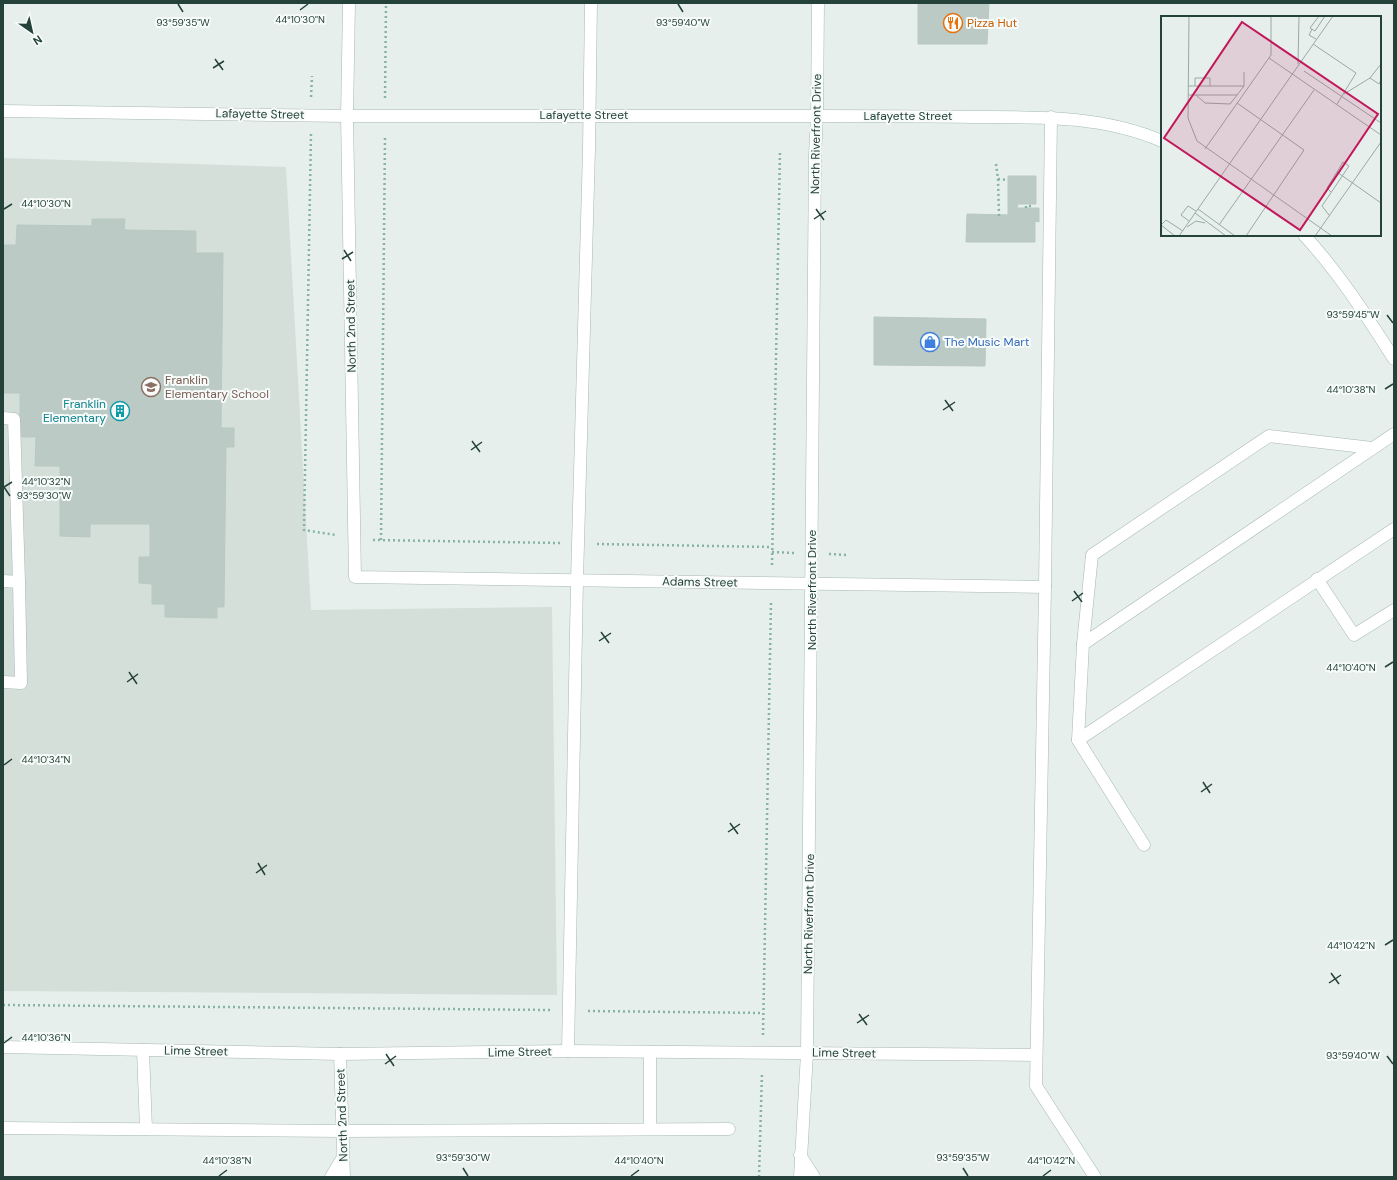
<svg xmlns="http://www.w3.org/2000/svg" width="1397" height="1180" viewBox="0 0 1397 1180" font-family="'DM Sans',sans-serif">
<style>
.built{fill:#d4dfda}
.building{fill:#bbcac4;stroke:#b8c9c2}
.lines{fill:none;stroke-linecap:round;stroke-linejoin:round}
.lane-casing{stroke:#a8b8b2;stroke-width:13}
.street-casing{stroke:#a8b8b2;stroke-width:13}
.secondary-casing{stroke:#a4bbb3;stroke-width:13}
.path{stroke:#86b3a5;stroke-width:2.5;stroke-dasharray:2 3;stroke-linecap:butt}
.lane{stroke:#fff;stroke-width:12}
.street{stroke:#fff;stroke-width:12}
.secondary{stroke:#fff;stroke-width:12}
.ticks{fill:none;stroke:#24423a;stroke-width:1.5}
.labels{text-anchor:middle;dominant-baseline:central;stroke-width:4;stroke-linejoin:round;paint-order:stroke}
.food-label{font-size:12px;fill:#c56008;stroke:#f7fbf9;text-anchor:start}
.street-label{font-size:12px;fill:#24423a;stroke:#f7fbf9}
.shop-label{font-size:12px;fill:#366cbe;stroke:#f7fbf9;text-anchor:start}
.education-label{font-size:12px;fill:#785e54;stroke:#f7fbf9;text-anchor:start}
.culture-label{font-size:12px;fill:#0d838f;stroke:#f7fbf9;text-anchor:end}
.inset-road{fill:none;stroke:#98aaa4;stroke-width:1}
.view{fill:#c2185b;fill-opacity:0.15;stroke:#c2185b;stroke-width:2}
.inset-edge{fill:none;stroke:#24423a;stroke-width:2}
.ticks-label{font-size:10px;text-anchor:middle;fill:#24423a;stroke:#f7fbf9;stroke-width:4;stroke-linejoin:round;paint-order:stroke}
</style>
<rect width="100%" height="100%" fill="#e6efeb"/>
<polygon class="built" points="3,158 286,167 311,610 552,607 557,995 3,991"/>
<g class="building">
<polygon points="918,3 989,3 987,44 918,44"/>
<polygon points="1008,176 1036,176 1036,204 1018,204 1017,208 1039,208 1039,222 1035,221 1035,242 966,242 967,214 1008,215"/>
<polygon points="92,219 125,219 124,230 196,231 196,253 223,253 221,428 234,428 234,447 226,447 224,607 217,607 217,618 165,617 165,604 152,604 152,584 139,583 139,557 150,557 150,524 90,524 90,537 60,536 60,466 35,466 36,437 20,437 20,393 3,393 3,245 16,245 17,225 92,226"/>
<polygon points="874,317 986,319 985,366 874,365"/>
</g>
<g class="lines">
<defs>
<g id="lane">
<polyline points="1051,117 1045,587 1036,1086 1095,1177"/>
<polyline points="3,418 14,419 19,582 3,581"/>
<polyline points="1317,579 1354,635 1394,610"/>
<polyline points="1083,644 1092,555 1269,436 1372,448"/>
<polyline points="3,682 21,683 19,582"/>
<polyline points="1078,740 1394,529"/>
<polyline points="1144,845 1078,740 1083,644 1394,434"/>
<polyline points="143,1050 146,1129"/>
<polyline points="568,1051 577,580 589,149 591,3"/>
<polyline points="340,1054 344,1177"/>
<polyline points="3,1128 342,1131 729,1129"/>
<polyline points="650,1129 650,1052"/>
<polyline points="331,1177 343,1157"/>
</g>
<g id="street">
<polyline points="349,3 347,116 355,577 1045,587"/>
<polyline points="3,111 347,116 817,116"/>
<polyline points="3,1047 340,1054 568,1051 1036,1055"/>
</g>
<g id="secondary">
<path d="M817,116C869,116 921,116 973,117C1038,117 1101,115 1162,141"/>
<path d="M1304,235C1339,273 1366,315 1394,359"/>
<polyline points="800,1155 814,1177"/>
<polyline points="800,1177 807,1053 815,155 817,116 818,3"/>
</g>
</defs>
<use href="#lane" class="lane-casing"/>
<use href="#street" class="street-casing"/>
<use href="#secondary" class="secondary-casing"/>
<g class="path">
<polyline points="311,97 312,76"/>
<polyline points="385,98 386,3"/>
<polyline points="311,134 304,530 336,535"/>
<polyline points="996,164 998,179 999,216"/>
<polyline points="998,179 1008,180"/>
<polyline points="1026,208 1026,206 1032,206"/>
<polyline points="373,540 560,543"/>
<polyline points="381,540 385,135"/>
<polyline points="597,544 772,547"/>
<polyline points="772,552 794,553"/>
<polyline points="829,554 848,555"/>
<polyline points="772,565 780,151"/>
<polyline points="3,1005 551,1010"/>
<polyline points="588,1011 763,1013"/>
<polyline points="763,1035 771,602"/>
<polyline points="759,1177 762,1072"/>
</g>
<use href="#lane" class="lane"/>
<use href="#street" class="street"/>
<use href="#secondary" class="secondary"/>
</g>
<path class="ticks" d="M178,4L183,12M678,4L683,12M300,10L308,4M215,59L223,70M213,68L224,61M4,209L12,204M816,209L824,220M814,219L826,211M344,250L351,261M342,259L353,252M1387,315L1393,323M1385,389L1393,384M945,400L953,411M943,410L955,402M472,441L480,452M471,450L482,442M4,487L10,496M4,487L12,482M1074,591L1082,602M1072,601L1083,593M601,632L609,643M599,641L611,633M1385,667L1393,662M129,672L137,684M127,682L138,674M4,765L12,759M1203,782L1210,793M1201,792L1212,784M730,823L738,834M728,832L740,824M258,863L265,875M256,873L267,865M1385,945L1393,940M1331,973L1339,984M1329,983L1341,975M859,1014L867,1025M857,1023L869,1015M4,1043L12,1037M386,1054L394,1066M1387,1056L1393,1064M385,1064L396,1056M463,1168L468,1176M963,1168L968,1176M219,1176L227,1170M631,1176L639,1170M1043,1176L1051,1170"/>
<defs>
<symbol id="restaurant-ring" viewBox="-11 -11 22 22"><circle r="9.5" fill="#f7fbf9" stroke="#e8710a" stroke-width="1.5"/><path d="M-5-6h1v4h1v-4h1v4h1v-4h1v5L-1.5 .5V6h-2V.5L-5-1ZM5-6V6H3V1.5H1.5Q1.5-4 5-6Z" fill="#e8710a"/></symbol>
<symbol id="shop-ring" viewBox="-11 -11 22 22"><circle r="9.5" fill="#f7fbf9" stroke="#3f7fe0" stroke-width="1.5"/><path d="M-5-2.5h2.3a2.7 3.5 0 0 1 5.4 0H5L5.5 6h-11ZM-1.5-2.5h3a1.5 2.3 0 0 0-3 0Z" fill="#3f7fe0"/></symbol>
<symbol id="school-ring" viewBox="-11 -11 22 22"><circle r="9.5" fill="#f7fbf9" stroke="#8d6e63" stroke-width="1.5"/><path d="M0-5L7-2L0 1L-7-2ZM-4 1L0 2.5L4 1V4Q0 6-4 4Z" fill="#8d6e63"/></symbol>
<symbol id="building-ring" viewBox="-11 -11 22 22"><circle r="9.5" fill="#f7fbf9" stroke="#0f9aa8" stroke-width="1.5"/><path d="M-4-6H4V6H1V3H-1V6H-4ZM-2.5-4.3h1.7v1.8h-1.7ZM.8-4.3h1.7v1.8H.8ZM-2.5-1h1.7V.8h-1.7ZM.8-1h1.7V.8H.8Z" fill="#0f9aa8"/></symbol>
</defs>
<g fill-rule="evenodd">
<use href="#restaurant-ring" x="942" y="12" width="22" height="22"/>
<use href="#shop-ring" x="919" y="331" width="22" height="22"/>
<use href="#school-ring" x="140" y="376" width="22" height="22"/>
<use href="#building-ring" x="109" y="400" width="22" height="22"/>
</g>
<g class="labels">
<g class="food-label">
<text x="967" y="23">Pizza Hut</text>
</g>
<g class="street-label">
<text transform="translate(260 114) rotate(1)">Lafayette Street</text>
<text x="584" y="115">Lafayette Street</text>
<text x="908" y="116">Lafayette Street</text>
<text transform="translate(816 134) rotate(-89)">North Riverfront Drive</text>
<text transform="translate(351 326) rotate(-91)">North 2nd Street</text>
<text transform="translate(700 582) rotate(1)">Adams Street</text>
<text transform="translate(812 590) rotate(-90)">North Riverfront Drive</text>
<text transform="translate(809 914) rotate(-89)">North Riverfront Drive</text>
<text transform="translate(196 1051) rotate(1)">Lime Street</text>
<text transform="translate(520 1052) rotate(-1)">Lime Street</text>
<text transform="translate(844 1053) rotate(1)">Lime Street</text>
<text transform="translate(342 1115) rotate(-92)">North 2nd Street</text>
</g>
<g class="shop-label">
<text x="944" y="342">The Music Mart</text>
</g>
<g class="education-label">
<text x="165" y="380">Franklin<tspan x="165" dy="14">Elementary School</tspan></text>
</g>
<g class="culture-label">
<text x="106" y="404">Franklin<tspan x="106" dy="14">Elementary</tspan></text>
</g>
</g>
<g transform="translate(1161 16)">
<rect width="220" height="220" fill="#e6efeb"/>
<path class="inset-road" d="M28,0L27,102L36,125L171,220M158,0L149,12L154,15L164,0M151,13L148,19L155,23M152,28L195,57L176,88M108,42L220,119M137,48L138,0M143,55L220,107M209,62L218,68L220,64M27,70H83M34,70V62H49V70M183,78L209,62L220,48M27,79H76L83,70V56M35,79L44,87L69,88L76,79M76,87L143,134L85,220M44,133L110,39V0M170,176L166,172L176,156L220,187M37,193L74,220M34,197L65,220M168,199L161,190L188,150L182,146L176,156M28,205L20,199L27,190L35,195M0,209L5,204L22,215M0,209L14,220M58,209L153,74M26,211L35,205L44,207M18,220L172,0M154,220L220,126"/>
<path class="view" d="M81,6L217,98L139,214L3,122Z"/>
<rect width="220" height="220" class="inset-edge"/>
</g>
<g class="ticks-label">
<text x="300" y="23">44°10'30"N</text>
<text x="683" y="26">93°59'40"W</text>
<text x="183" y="26">93°59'35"W</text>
<text x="46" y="207">44°10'30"N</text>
<text x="1353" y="318">93°59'45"W</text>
<text x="1351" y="393">44°10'38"N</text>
<text x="46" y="485">44°10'32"N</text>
<text x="44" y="499">93°59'30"W</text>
<text x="1351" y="671">44°10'40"N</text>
<text x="46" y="763">44°10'34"N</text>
<text x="1351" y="949">44°10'42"N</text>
<text x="46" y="1041">44°10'36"N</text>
<text x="1353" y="1059">93°59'40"W</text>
<text x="463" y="1161">93°59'30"W</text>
<text x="963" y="1161">93°59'35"W</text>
<text x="227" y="1164">44°10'38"N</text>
<text x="639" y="1164">44°10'40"N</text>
<text x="1051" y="1164">44°10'42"N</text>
</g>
<rect width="1397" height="1180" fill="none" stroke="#24423a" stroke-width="8"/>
<g transform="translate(32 32) rotate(146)" stroke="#f7fbf9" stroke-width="3" paint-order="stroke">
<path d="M0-3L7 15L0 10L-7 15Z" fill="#24423a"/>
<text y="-6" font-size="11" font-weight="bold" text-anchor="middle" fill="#24423a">N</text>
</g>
</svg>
